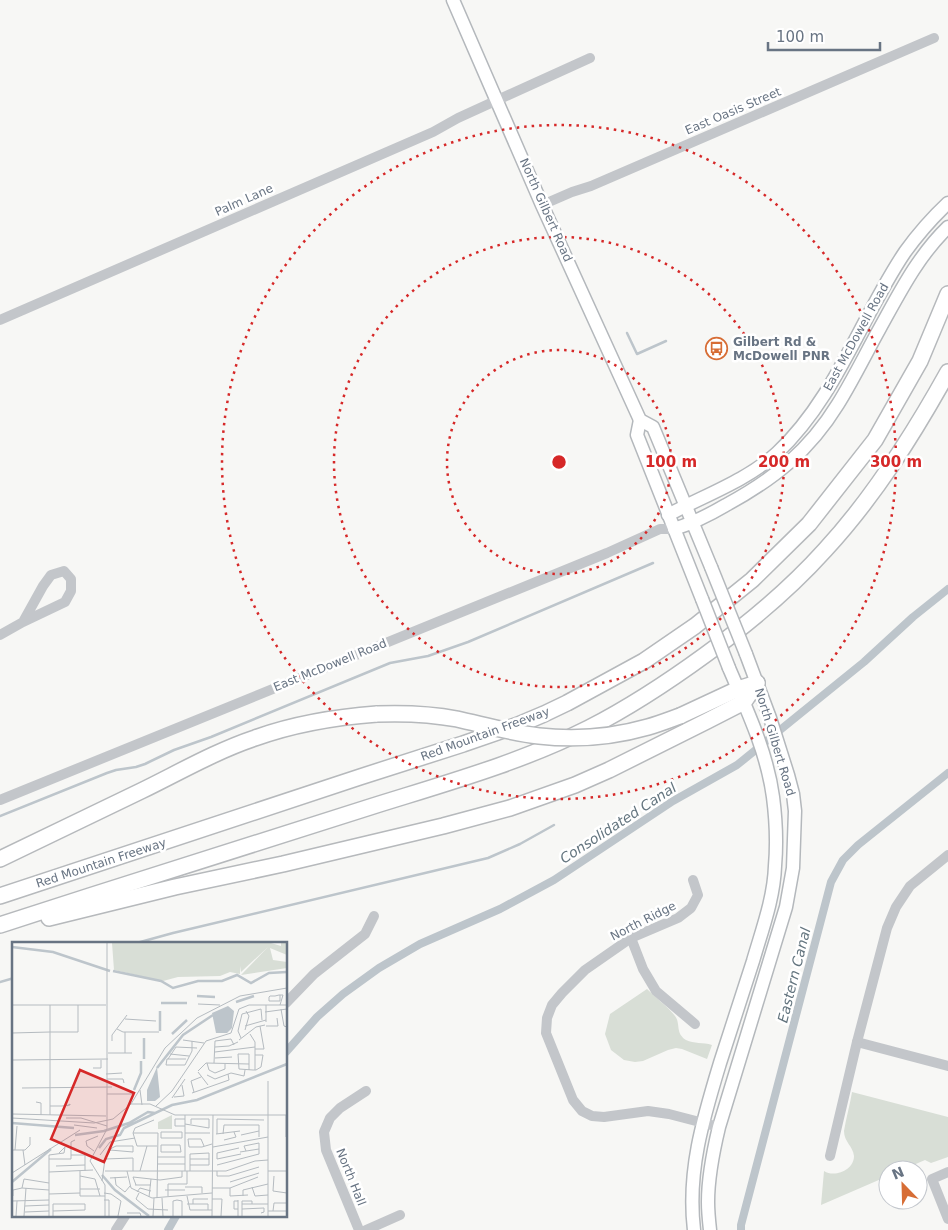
<svg xmlns="http://www.w3.org/2000/svg" width="948" height="1230" viewBox="0 0 948 1230" font-family="'DejaVu Sans',sans-serif">
<style>
.green{fill:#d8ded6}
.lines{fill:none;stroke-linecap:round;stroke-linejoin:round}
.stream{stroke:#bdc5cb;stroke-width:2.5}
.canal{stroke:#bdc5cb;stroke-width:8}
.major-casing{stroke:#b4b8bc;stroke-width:15}
.highway-casing{stroke:#b6b9bc;stroke-width:18}
.minor{stroke:#c3c6ca;stroke-width:10}
.major{stroke:#fff;stroke-width:12}
.highway{stroke:#fff;stroke-width:15}
.major-bridge-casing{stroke:#b4b8bc;stroke-width:15;stroke-linecap:butt}
.highway-bridge-casing{stroke:#b6b9bc;stroke-width:18;stroke-linecap:butt}
.major-bridge{stroke:#fff;stroke-width:12}
.highway-bridge{stroke:#fff;stroke-width:15}
.ring{fill:none;stroke:#d62828;stroke-width:2.5;stroke-dasharray:2.5 5}
.labels{text-anchor:middle;dominant-baseline:central;stroke-width:5;stroke-linejoin:round;paint-order:stroke}
.street-label{font-size:12px;fill:#687483;stroke:#fff}
.poi-label{font-size:12px;font-weight:bold;fill:#687483;stroke:#fff;text-anchor:start}
.water-label{font-size:14px;font-style:italic;fill:#64757f;stroke:#fff}
.inset-river{fill:none;stroke:#bdc5cb;stroke-width:2.5}
.inset-road{fill:none;stroke:#b5bbc0;stroke-width:1}
.view{fill:#d62828;fill-opacity:0.15;stroke:#d62828;stroke-width:2.5}
.inset-edge{fill:none;stroke:#687483;stroke-width:2.5}
.centre{fill:#d62828;stroke:#fff;stroke-width:2.5}
.ring-label{font-size:15px;text-anchor:middle;font-weight:bold;fill:#d62828;stroke:#fff;stroke-width:5;stroke-linejoin:round;paint-order:stroke}
</style>
<rect width="100%" height="100%" fill="#f7f7f5"/>
<g class="green">
<path d="M647,989C655,997 668,1007 675,1016C681,1024 675,1033 686,1040C694,1044 703,1042 712,1045L707,1059L682,1049L676,1048L668,1050L643,1061L635,1062L624,1060L611,1050L605,1034L610,1014Z"/>
<path d="M852,1092L948,1117V1157L931,1163L925,1160L902,1170H888V1176L821,1205L824,1171C835,1178 854,1170 854,1156C853,1146 844,1142 844,1131C846,1118 850,1105 852,1092Z"/>
</g>
<g class="lines">
<g class="stream">
<polyline points="627,333 637,354 666,341"/>
<polyline points="0,816 107,773 116,770 136,767 145,764 174,750 211,737 390,663 428,656 468,642 653,563"/>
<polyline points="133,944 173,933 488,858 520,844 554,825"/>
<polyline points="0,982 14,978"/>
</g>
<g class="canal">
<polyline points="286,1052 317,1017 343,994 379,968 420,944 500,909 554,880 673,801 737,765 864,662 913,617 948,589"/>
<polyline points="168,1230 176,1216"/>
<polyline points="741,1230 741,1225 831,882 843,860 858,845 948,773"/>
</g>
<defs>
<g id="major">
<polyline points="453,0 542,205 640,420 653,427 711,567"/>
<polyline points="640,420 637,435 702,599"/>
<path d="M668,515C705,495 746,481 777,453C836,398 861,317 905,252C918,234 932,218 948,203"/>
<path d="M674,529C693,523 709,515 726,505C774,479 809,451 838,404C853,380 866,353 880,328C900,292 918,256 948,227"/>
<path d="M694,1230C687,1171 703,1119 720,1063C731,1029 742,995 753,961C762,930 774,898 775,866C777,843 776,820 773,797C767,752 747,710 729,668"/>
<path d="M710,1230C709,1221 708,1211 708,1202C708,1177 713,1152 719,1127L786,907L793,868L795,811L793,794L788,775L770,718L746,654"/>
</g>
<g id="highway">
<polyline points="680,716 738,689 757,683"/>
<path d="M0,859C47,836 94,814 141,791C178,773 216,751 255,738C294,724 336,717 377,714"/>
<polyline points="0,896 360,777 463,744 518,725 544,714 567,703 644,661 695,626 752,580 809,524 875,440 920,361 948,294"/>
<polyline points="49,918 175,887 283,864 443,826 510,808 575,785 609,770 707,721 744,702 757,683"/>
<path d="M0,925C123,885 246,846 370,807C443,784 520,763 589,728C630,707 668,682 705,655C748,624 789,590 825,550C874,497 913,435 948,372"/>
</g>
</defs>
<use href="#major" class="major-casing"/>
<use href="#highway" class="highway-casing"/>
<g class="minor">
<polyline points="542,205 572,192 591,186 934,38"/>
<polyline points="0,320 433,132 458,118 590,58"/>
<polyline points="0,635 23,622 65,602 71,591 71,579 64,571 51,575 43,586 23,622"/>
<polyline points="0,800 607,553 660,529 674,529"/>
<polyline points="693,880 698,895 691,908 678,918 631,938 585,970 562,993 552,1005 547,1018 546,1033 573,1100 582,1111 592,1116 604,1117 648,1111 669,1114 719,1127"/>
<polyline points="631,938 643,969 656,991 695,1024"/>
<polyline points="286,1003 314,974 365,934 374,916"/>
<polyline points="857,1042 948,1066"/>
<polyline points="830,1156 857,1042 887,928 896,907 910,886 948,855"/>
<polyline points="948,1172 932,1179 948,1219"/>
<polyline points="116,1230 125,1216"/>
<polyline points="359,1230 326,1150 324,1132 330,1118 340,1108 366,1091"/>
<polyline points="366,1230 400,1215"/>
</g>
<use href="#major" class="major"/>
<use href="#highway" class="highway"/>
<defs>
<g id="major-bridge">
<polyline points="711,567 746,654"/>
<polyline points="702,599 729,668"/>
</g>
<path id="highway-bridge" d="M377,714C404,713 431,714 457,719C484,725 511,733 539,736C575,740 613,737 648,727C659,724 669,720 680,716"/>
</defs>
<use href="#major-bridge" class="major-bridge-casing"/>
<use href="#highway-bridge" class="highway-bridge-casing"/>
<use href="#major-bridge" class="major-bridge"/>
<use href="#highway-bridge" class="highway-bridge"/>
</g>
<g class="ring">
<circle cx="559" cy="462" r="112"/>
<circle cx="559" cy="462" r="225"/>
<circle cx="559" cy="462" r="337"/>
</g>
<defs>
<symbol id="bus-ring" viewBox="-11 -11 22 22"><circle r="9.5" fill="#fff" stroke="#d76d35" stroke-width="1.5"/><path d="M-5-6H5V4H4V6H2V4H-2V6H-4V4H-5ZM-3.5-4V0h7V-4ZM-3.5 1.2v1.5H-2V1.2ZM2 1.2v1.5H3.5V1.2Z" fill="#d76d35"/></symbol>
</defs>
<g fill-rule="evenodd">
<use href="#bus-ring" x="704" y="336" width="25" height="25"/>
</g>
<g class="labels">
<g class="street-label">
<text transform="translate(733 111) rotate(-23)">East Oasis Street</text>
<text transform="translate(244 200) rotate(-24)">Palm Lane</text>
<text transform="translate(546 210) rotate(66)">North Gilbert Road</text>
<text transform="translate(856 337) rotate(-61)">East McDowell Road</text>
<text transform="translate(330 665) rotate(-22)">East McDowell Road</text>
<text transform="translate(485 734) rotate(-20)">Red Mountain Freeway</text>
<text transform="translate(775 742) rotate(73)">North Gilbert Road</text>
<text transform="translate(101 863) rotate(-18)">Red Mountain Freeway</text>
<text transform="translate(643 921) rotate(-27)">North Ridge</text>
<text transform="translate(351 1177) rotate(68)">North Hall</text>
</g>
<g class="poi-label">
<text x="733" y="342">Gilbert Rd &amp;<tspan x="733" dy="14">McDowell PNR</tspan></text>
</g>
<g class="water-label">
<text transform="translate(618 823) rotate(-33)">Consolidated Canal</text>
<text transform="translate(794 975) rotate(-76)">Eastern Canal</text>
</g>
</g>
<g transform="translate(12 942)">
<rect width="275" height="275" fill="#f7f7f5"/>
<path d="M100,1H259L269,4V1H275V13L258,6L261,18L275,20V26L229,33L256,5L229,30L228,24V32L218,30L208,34L166,35L151,39L102,28ZM160,173V187H146V180Z" fill="#d8ded6"/>
<path d="M216,64L222,69L220,86L215,91H204L200,71ZM145,125L148,155L143,159H135V148Z" fill="#bdc5cb"/>
<path class="inset-river" d="M0,5L41,10L98,29M101,29L149,39L161,46L186,39H210L225,33L239,41L257,31L275,30M185,54L203,55M224,60L242,54M149,61H175M148,89V69M160,92L175,78M132,117V96M145,126L171,93L201,73M122,148L129,131V119M0,181L62,186M63,193L92,189L117,181L136,170L143,171M87,206L94,197L108,193L112,186L160,163L185,158L275,122M90,233L103,248L137,274M0,240L39,207"/>
<path class="inset-road" d="M186,62L208,63M0,63H94M38,63V173M268,63L271,53H267L263,54H258L257,55V59H268V53M269,67L272,84L275,85M253,70L275,67M113,77L144,79M254,80V63M233,84L254,78M254,84H266L265,76M105,87L111,90H147M233,88L237,74L234,69M38,90H66V63M113,90V111M0,91L38,90M238,92L243,100V128M229,96L226,89L230,72L249,67L250,78M171,98L192,101M227,98L244,85L253,83M100,99V93L115,73M203,105L217,104L226,100M243,107H252L248,84M203,110L243,105M96,111H120M158,112L177,114M203,116L220,115M156,117L164,105L185,106M174,117H155L154,123H173L180,109V99M0,118L96,117M195,121L197,128L203,131L213,127V122M202,121L203,99L219,97L222,103M81,126H89V118M237,128V112H226L227,127L241,128H244L249,125L251,113H243M186,129L194,121L237,122M186,130L196,143M94,132L110,131M195,133L203,137L219,131L232,134L233,128M95,137H111L112,141M256,139V274M10,146L100,145M128,148L130,163M182,150L179,139L189,135M180,151L217,138L216,132M95,152H120M162,155L172,154L170,143M160,156L173,137M24,160L29,161V173M118,162H138L163,173H275M38,164H50L58,163V162L55,164M144,164L160,149L194,99L219,91L227,67L237,63H275M0,172L94,174M0,176L82,181L101,177L119,162L153,106L185,76L228,54L275,46M54,176H69L95,184M173,177H163V184H173M173,182L197,186M179,182V177H197V186M62,183L85,186M149,190H170V196H149ZM121,191H146L145,256M121,191L125,204H145M121,191L123,186L142,178M173,191H198M204,192L228,189M205,192V177L252,178M211,192L212,183H247V195M229,193L247,189M274,195V173M212,198L224,195L222,190M149,203H168L169,210H149ZM192,204L189,197H176L177,205H190L200,202M201,205L256,195M0,208H13L18,203V195M3,208L5,184M11,208L13,223M82,209L75,204L74,199L86,194M228,210L247,207M97,211L98,208L100,206L104,204H121V210L98,208M59,213H73V229M88,213L98,200L123,196M145,215H173M37,217H59V200L63,198M178,217H197M205,217V211L227,206M205,217L229,212M145,222H173M178,223H197M205,223L247,212V201L232,204L234,209M44,224L73,223M68,229V254H93M93,229H214L243,219L256,218M115,229L119,246L140,256L200,251M128,229L135,204M173,229V173M178,229V212L197,211V223M205,229V234H217L247,225M256,229H275M37,230L81,228M0,231L68,188M68,234L83,237L88,254M262,234L261,249L275,251M103,235L104,243L113,250L118,244M98,236L115,235M90,239L93,217L121,216V229M218,240L247,231M123,243H139M124,243L121,235L148,238L170,235V229M173,245H190V251M240,245L243,254L256,253M10,246L12,237L37,241M200,246H218L246,235M218,246V254L236,253M68,247H88M153,248H173M125,250L128,246L139,249M92,251L99,252L109,259L106,274M127,251L124,257L136,267L156,268M37,252L68,251M1,254V248L10,246L37,248M156,254V242H175V229M175,254L178,268H200M231,254V248L256,242M137,255L139,237M150,256L151,274M200,257H210L209,274M92,258H97V274M0,259L37,258M175,262H196V268M181,262V257H196M230,262H256M13,264L37,263M226,267H222V259H226M230,267L252,266V270L249,271M256,269H275M261,269L262,261H275M13,270L37,269M115,271H128L129,274M4,274L5,259M12,274L14,246M37,274V213L52,211L53,205L47,211M41,274V262H73V268L41,269M93,274V243L78,219L95,187V1M141,274L142,256M161,274V259L165,258L170,259V274M200,274L201,173M226,274V258M230,274V259H240V262"/>
<path class="view" d="M68,128L122,151L92,220L39,197Z"/>
<rect width="275" height="275" class="inset-edge"/>
</g>
<circle cx="559" cy="462" r="8" class="centre"/>
<g class="ring-label">
<text x="671" y="467">100 m</text>
<text x="784" y="467">200 m</text>
<text x="896" y="467">300 m</text>
</g>
<g transform="translate(903 1185) rotate(337)"><circle r="24" fill="#ffffff" stroke="#c3c7cd"/>
<path d="M0-4L9 19L0 12L-9 19Z" fill="#d76d35"/>
<text y="-8" font-size="14" font-weight="bold" text-anchor="middle" fill="#687483">N</text>
</g>
<path d="M768 42v8h112v-8" fill="none" stroke="#687483" stroke-width="2.5"/>
<text x="776" y="42" font-size="15" fill="#687483" stroke="#ffffff" stroke-width="4" paint-order="stroke">100 m</text>
</svg>
